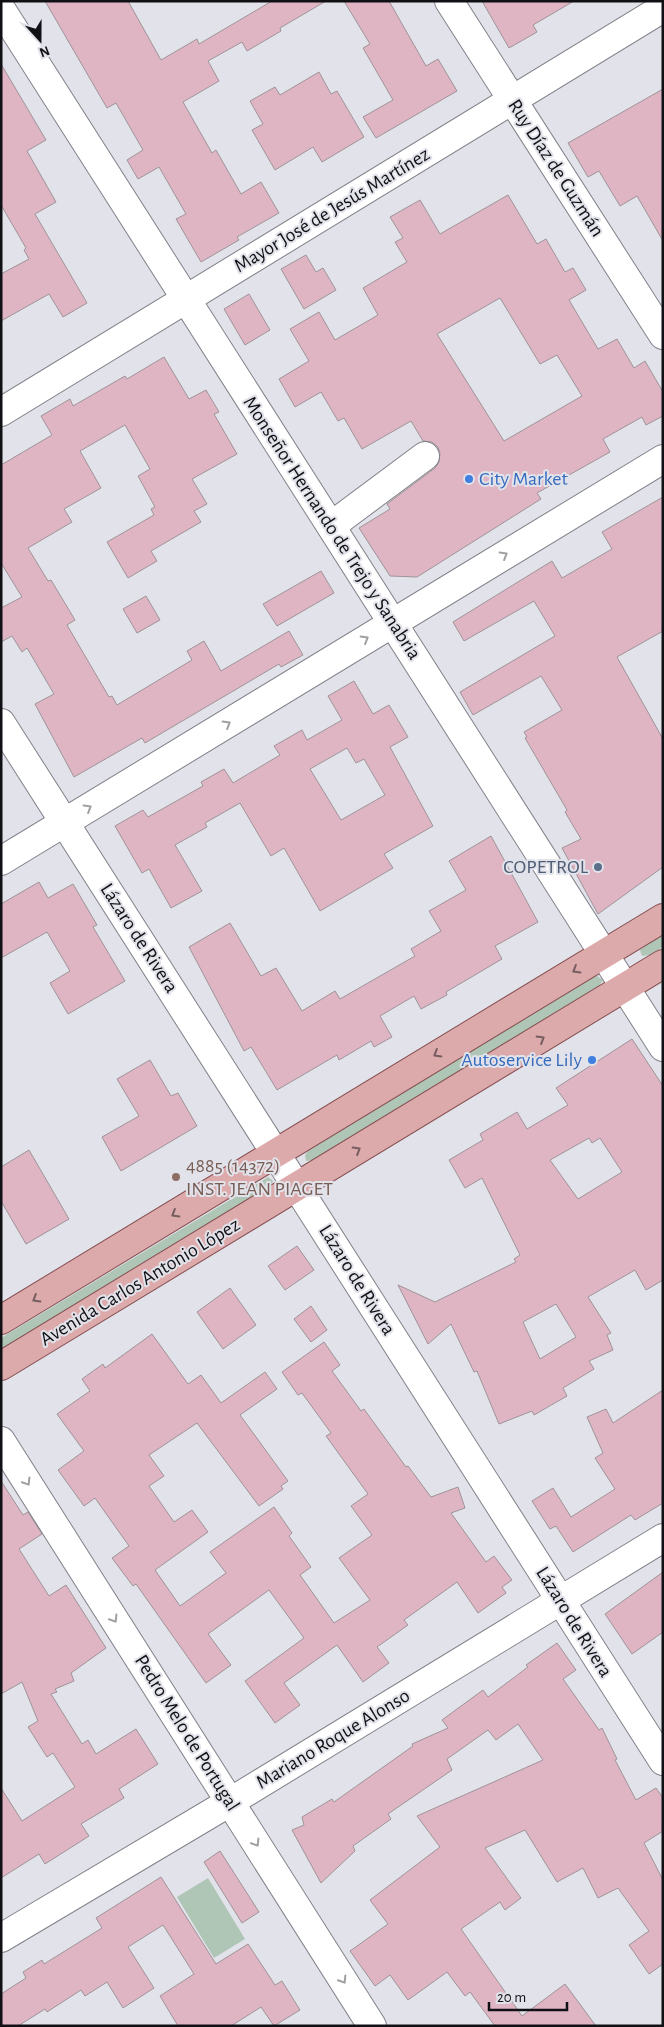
<svg xmlns="http://www.w3.org/2000/svg" width="664" height="2027" viewBox="0 0 664 2027" font-family="'Alegreya Sans',sans-serif">
<style>
.green{fill:#afc6b6}
.building{fill:#dfb5c3;stroke:#9e9497;fill-rule:evenodd}
.lines{fill:none;stroke-linecap:round;stroke-linejoin:round}
.minor-casing{stroke:#818189;stroke-width:30}
.major-casing{stroke:#854f51;stroke-width:30}
.minor{stroke:#fff;stroke-width:28}
.major{stroke:#dcaaaa;stroke-width:28}
.oneway{stroke:#a0a0a1}
.oneway2{stroke:#765e60}
.shop-dot{fill:#3f7fe0;stroke:#e2e2eb;stroke-width:2}
.service-dot{fill:#5c6f8a;stroke:#e2e2eb;stroke-width:2}
.education-dot{fill:#8d6e63;stroke:#e2e2eb;stroke-width:2}
.labels{text-anchor:middle;dominant-baseline:central;stroke-width:4;stroke-linejoin:round;paint-order:stroke}
.street-label{font-size:20px;fill:#111115;stroke:#e2e2eb}
.shop-label{font-size:20px;fill:#366cbe;stroke:#e2e2eb;text-anchor:start}
.service-label{font-size:20px;fill:#4e5e75;stroke:#e2e2eb;text-anchor:end}
.education-label{font-size:20px;fill:#785e54;stroke:#e2e2eb;text-anchor:start}
</style>
<rect width="100%" height="100%" fill="#e2e2eb"/>
<g class="green">
<polygon points="663,934 663,947 649,955 642,956 640,950"/>
<polygon points="593,976 597,976 603,980 599,986 314,1160 306,1161 305,1155 308,1151"/>
<polygon points="268,1177 273,1181 270,1187 1,1351 1,1338"/>
<polygon points="208,1878 245,1939 214,1958 177,1897"/>
</g>
<g class="building">
<polygon points="45,1 128,1 161,60 197,39 199,44 272,1 326,1 280,28 281,31 247,51 242,42 208,61 219,81 183,102 212,153 216,150 241,194 261,182 279,213 237,237 239,240 201,262 176,219 186,214 159,167 138,179 127,160 143,150 116,103 107,108"/>
<polygon points="344,1 389,1 426,66 438,59 457,91 376,138 363,117 393,100 363,48 370,44"/>
<polygon points="482,1 574,1 533,25 537,32 509,48"/>
<polygon points="1,64 46,140 27,151 56,202 35,214 87,303 63,317 49,294 1,321 1,274 29,259 24,250 26,248 1,205"/>
<polygon points="319,72 331,94 337,91 364,137 322,162 313,147 275,170 252,130 263,124 250,101 275,87 280,95"/>
<polygon points="663,89 663,241 637,196 620,206 599,171 588,177 568,143"/>
<path d="M508,195L537,244L546,239L565,272L573,268L586,290L569,300L598,349L617,339L634,368L645,361L663,392V416L646,425L642,417L603,439L610,452L537,493L541,499L417,577L390,576L359,528L390,509L387,504L435,468L439,462L440,454L438,447L432,442L423,441L411,421L362,449L344,418L338,421L321,392L295,407L279,379L309,361L290,329L319,312L335,340L378,315L363,288L407,262L395,242L403,238L390,217L420,200L440,234ZM500,298L540,364L557,355L582,396L504,441L437,334Z"/>
<polygon points="306,255 316,272 323,268 336,290 304,309 281,269"/>
<polygon points="249,294 270,330 245,345 224,309"/>
<polygon points="164,357 189,399 206,390 219,412 214,414 237,454 192,479 207,504 194,511 201,522 151,551 157,561 128,578 107,542 154,515 151,509 155,507 138,476 150,469 125,425 80,451 101,488 64,509 72,522 28,548 48,581 51,580 75,620 67,625 109,697 112,696 117,705 192,660 187,651 204,641 221,671 289,631 303,655 281,667 279,664 145,743 142,738 74,777 35,704 54,694 27,648 22,652 12,636 1,642 1,608 22,597 1,563 1,465 52,435 41,416 70,399 73,406 125,376 127,379"/>
<polygon points="663,497 663,631 617,657 663,739 663,867 598,914 562,848 581,839 565,812 567,810 525,738 527,737 524,732 562,710 541,676 473,715 460,692 555,636 534,601 464,641 453,622 552,561 562,578 612,549 602,532"/>
<polygon points="321,571 334,593 277,626 263,604"/>
<polygon points="146,596 160,620 137,633 123,609"/>
<path d="M354,681L373,714L389,705L408,737L390,747L433,826L384,854L393,868L320,911L284,848L271,856L240,803L205,823L207,827L175,845L202,891L171,908L149,869L142,873L115,826L143,810L148,817L203,786L201,782L224,769L233,783L280,755L274,746L302,730L307,740L342,720L328,696ZM347,748L356,763L364,759L385,795L341,820L310,769Z"/>
<polygon points="491,836 538,922 495,946 502,959 446,992 447,995 421,1009 414,996 380,1016 392,1037 374,1047 371,1041 339,1060 337,1055 277,1090 251,1047 244,1051 189,947 230,923 261,976 276,968 302,1011 335,991 340,999 415,956 411,949 441,931 429,911 466,890 449,861"/>
<polygon points="39,882 48,898 73,884 97,925 93,927 125,981 68,1014 50,983 70,971 47,932 1,958 1,904"/>
<path d="M632,1039L663,1086V1280L646,1290L635,1270L588,1297L611,1333L607,1335L613,1350L589,1361L594,1369L563,1388L567,1396L534,1415L532,1411L499,1424L477,1371L474,1372L451,1324L428,1344L398,1285L435,1302L516,1262L514,1259L520,1255L482,1178L465,1188L449,1160L483,1140L480,1134L517,1112L527,1129L568,1105L556,1088ZM589,1138L592,1143L600,1138L622,1172L578,1199L550,1160ZM556,1304L576,1337L540,1359L523,1322Z"/>
<polygon points="150,1060 171,1096 178,1093 197,1126 121,1171 102,1137 139,1116 117,1079"/>
<polygon points="29,1150 69,1219 26,1244 1,1201 1,1167"/>
<polygon points="297,1246 314,1270 285,1290 268,1266"/>
<polygon points="230,1288 256,1325 223,1349 197,1312"/>
<polygon points="311,1306 327,1330 311,1342 294,1319"/>
<polygon points="152,1334 188,1384 201,1375 221,1403 265,1372 277,1389 240,1415 288,1481 281,1486 283,1489 259,1506 197,1423 149,1455 164,1476 149,1486 174,1522 192,1510 208,1532 155,1570 180,1606 226,1573 210,1552 274,1507 292,1533 289,1536 311,1567 300,1575 334,1623 370,1600 339,1558 372,1535 351,1506 368,1494 326,1436 331,1433 302,1393 298,1395 282,1372 324,1342 340,1365 332,1371 361,1411 364,1409 406,1467 408,1466 431,1497 458,1487 465,1508 451,1513 486,1562 494,1556 512,1580 502,1587 506,1593 478,1613 457,1582 404,1620 408,1625 377,1647 389,1663 363,1682 337,1645 284,1683 300,1705 275,1723 245,1681 304,1638 269,1590 208,1634 231,1665 206,1683 136,1584 133,1586 112,1558 129,1546 95,1498 84,1506 58,1470 84,1451 57,1414 90,1391 82,1379 103,1364 105,1368"/>
<polygon points="663,1390 663,1503 635,1520 631,1515 573,1552 556,1526 550,1529 532,1501 553,1488 571,1517 615,1489 595,1458 603,1453 587,1417 606,1409 613,1423"/>
<polygon points="1,1481 23,1515 28,1512 42,1534 19,1549 49,1596 66,1585 106,1648 71,1673 74,1681 55,1689 57,1692 51,1694 82,1744 88,1740 96,1754 136,1729 158,1764 119,1789 124,1798 81,1824 89,1836 45,1864 39,1854 1,1878 1,1788 22,1821 75,1787 53,1753 47,1757 28,1727 38,1721 22,1682 1,1694"/>
<polygon points="663,1572 663,1632 632,1654 605,1614"/>
<polygon points="557,1643 576,1670 563,1679 599,1730 602,1728 617,1759 615,1760 636,1800 656,1788 663,1798 663,1831 644,1843 663,1880 663,1964 649,1974 629,1945 649,1931 618,1888 598,1898 583,1868 557,1882 525,1830 485,1848 521,1898 505,1910 500,1902 461,1929 522,2016 565,1984 596,2026 495,2026 470,1992 465,1996 447,1972 408,2000 390,1975 375,1986 350,1951 388,1924 370,1900 440,1847 417,1816 543,1760 518,1724 496,1740 488,1730 447,1759 452,1770 388,1814 391,1819 353,1846 355,1851 321,1883 292,1830 304,1825 302,1817 332,1799 334,1802 413,1746 412,1744 448,1728 442,1720 483,1690 488,1697 528,1667 526,1665"/>
<polygon points="220,1851 259,1912 242,1923 204,1862"/>
<polygon points="161,1877 216,1964 248,1944 275,1985 282,1981 300,2010 274,2026 261,2007 231,2026 178,2026 160,1996 194,1974 163,1925 128,1947 154,1988 123,2008 107,1982 85,1996 81,1990 47,2012 45,2009 18,2026 1,2026 1,1994 26,1978 23,1972 42,1960 44,1964 102,1928 96,1918"/>
</g>
<g class="lines">
<defs>
<g id="minor">
<polyline points="449,1 663,335"/>
<polyline points="1,9 663,1047"/>
<polyline points="1,412 663,8"/>
<polyline points="331,526 425,456"/>
<polyline points="1,723 663,1761"/>
<polyline points="1,861 663,459"/>
<polyline points="1,1441 372,2026"/>
<polyline points="1,1938 230,1802 663,1538"/>
</g>
<g id="major">
<polyline points="1,1320 663,918"/>
<polyline points="1,1366 663,964"/>
</g>
</defs>
<use href="#minor" class="minor-casing"/>
<use href="#major" class="major-casing"/>
<use href="#minor" class="minor"/>
<use href="#major" class="major"/>
</g>
<defs><path id="oneway-chevron" d="M-2-3.5L2.5 0L-2 3.5" fill="none" stroke-width="1.6" stroke-linecap="round" stroke-linejoin="round" transform="scale(1.25)"/></defs>
<g class="oneway">
<use href="#oneway-chevron" transform="translate(504 555) rotate(-31)"/>
<use href="#oneway-chevron" transform="translate(365 639) rotate(-31)"/>
<use href="#oneway-chevron" transform="translate(227 724) rotate(-31)"/>
<use href="#oneway-chevron" transform="translate(88 808) rotate(-31)"/>
<use href="#oneway-chevron" transform="translate(27 1482) rotate(58)"/>
<use href="#oneway-chevron" transform="translate(114 1619) rotate(58)"/>
<use href="#oneway-chevron" transform="translate(256 1843) rotate(58)"/>
<use href="#oneway-chevron" transform="translate(343 1980) rotate(58)"/>
</g>
<g class="oneway2">
<use href="#oneway-chevron" transform="translate(576 970) rotate(149)"/>
<use href="#oneway-chevron" transform="translate(541 1039) rotate(-31)"/>
<use href="#oneway-chevron" transform="translate(437 1054) rotate(149)"/>
<use href="#oneway-chevron" transform="translate(357 1150) rotate(-31)"/>
<use href="#oneway-chevron" transform="translate(175 1214) rotate(149)"/>
<use href="#oneway-chevron" transform="translate(36 1299) rotate(149)"/>
</g>
<g class="shop-dot">
<circle cx="469" cy="479" r="5"/>
<circle cx="592" cy="1060" r="5"/>
</g>
<circle class="service-dot" cx="598" cy="867" r="5"/>
<circle class="education-dot" cx="176" cy="1177" r="5"/>
<g class="labels">
<g class="street-label">
<text transform="translate(556 168) rotate(57)">Ruy Díaz de Guzmán</text>
<text transform="translate(332 210) rotate(-31)">Mayor José de Jesús Martínez</text>
<text transform="translate(332 528) rotate(57)">Monseñor Hernando de Trejo y Sanabria</text>
<text transform="translate(139 938) rotate(57)">Lázaro de Rivera</text>
<text transform="translate(357 1280) rotate(58)">Lázaro de Rivera</text>
<text transform="translate(140 1282) rotate(-31)">Avenida Carlos Antonio López</text>
<text transform="translate(574 1622) rotate(58)">Lázaro de Rivera</text>
<text transform="translate(187 1733) rotate(58)">Pedro Melo de Portugal</text>
<text transform="translate(333 1739) rotate(-31)">Mariano Roque Alonso</text>
</g>
<g class="shop-label">
<text x="479" y="479">City Market</text>
<text x="582" y="1060" text-anchor="end">Autoservice Lily</text>
</g>
<g class="service-label">
<text x="588" y="867">COPETROL</text>
</g>
<g class="education-label">
<text x="186" y="1166">4885 (14372)<tspan x="186" dy="23">INST. JEAN PIAGET</tspan></text>
</g>
</g>
<rect width="664" height="2027" fill="none" stroke="#111115" stroke-width="5"/>
<g transform="translate(40 40) rotate(159)" stroke="#e2e2eb" stroke-width="4" paint-order="stroke">
<path d="M0-4L9 19L0 12L-9 19Z" fill="#111115"/>
<text y="-8" font-size="14" font-weight="bold" text-anchor="middle" fill="#111115">N</text>
</g>
<path d="M489 2002v8h78v-8" fill="none" stroke="#111115" stroke-width="2.5"/>
<text x="497" y="2002" font-size="15" fill="#111115" stroke="#e2e2eb" stroke-width="4" paint-order="stroke">20 m</text>
</svg>
